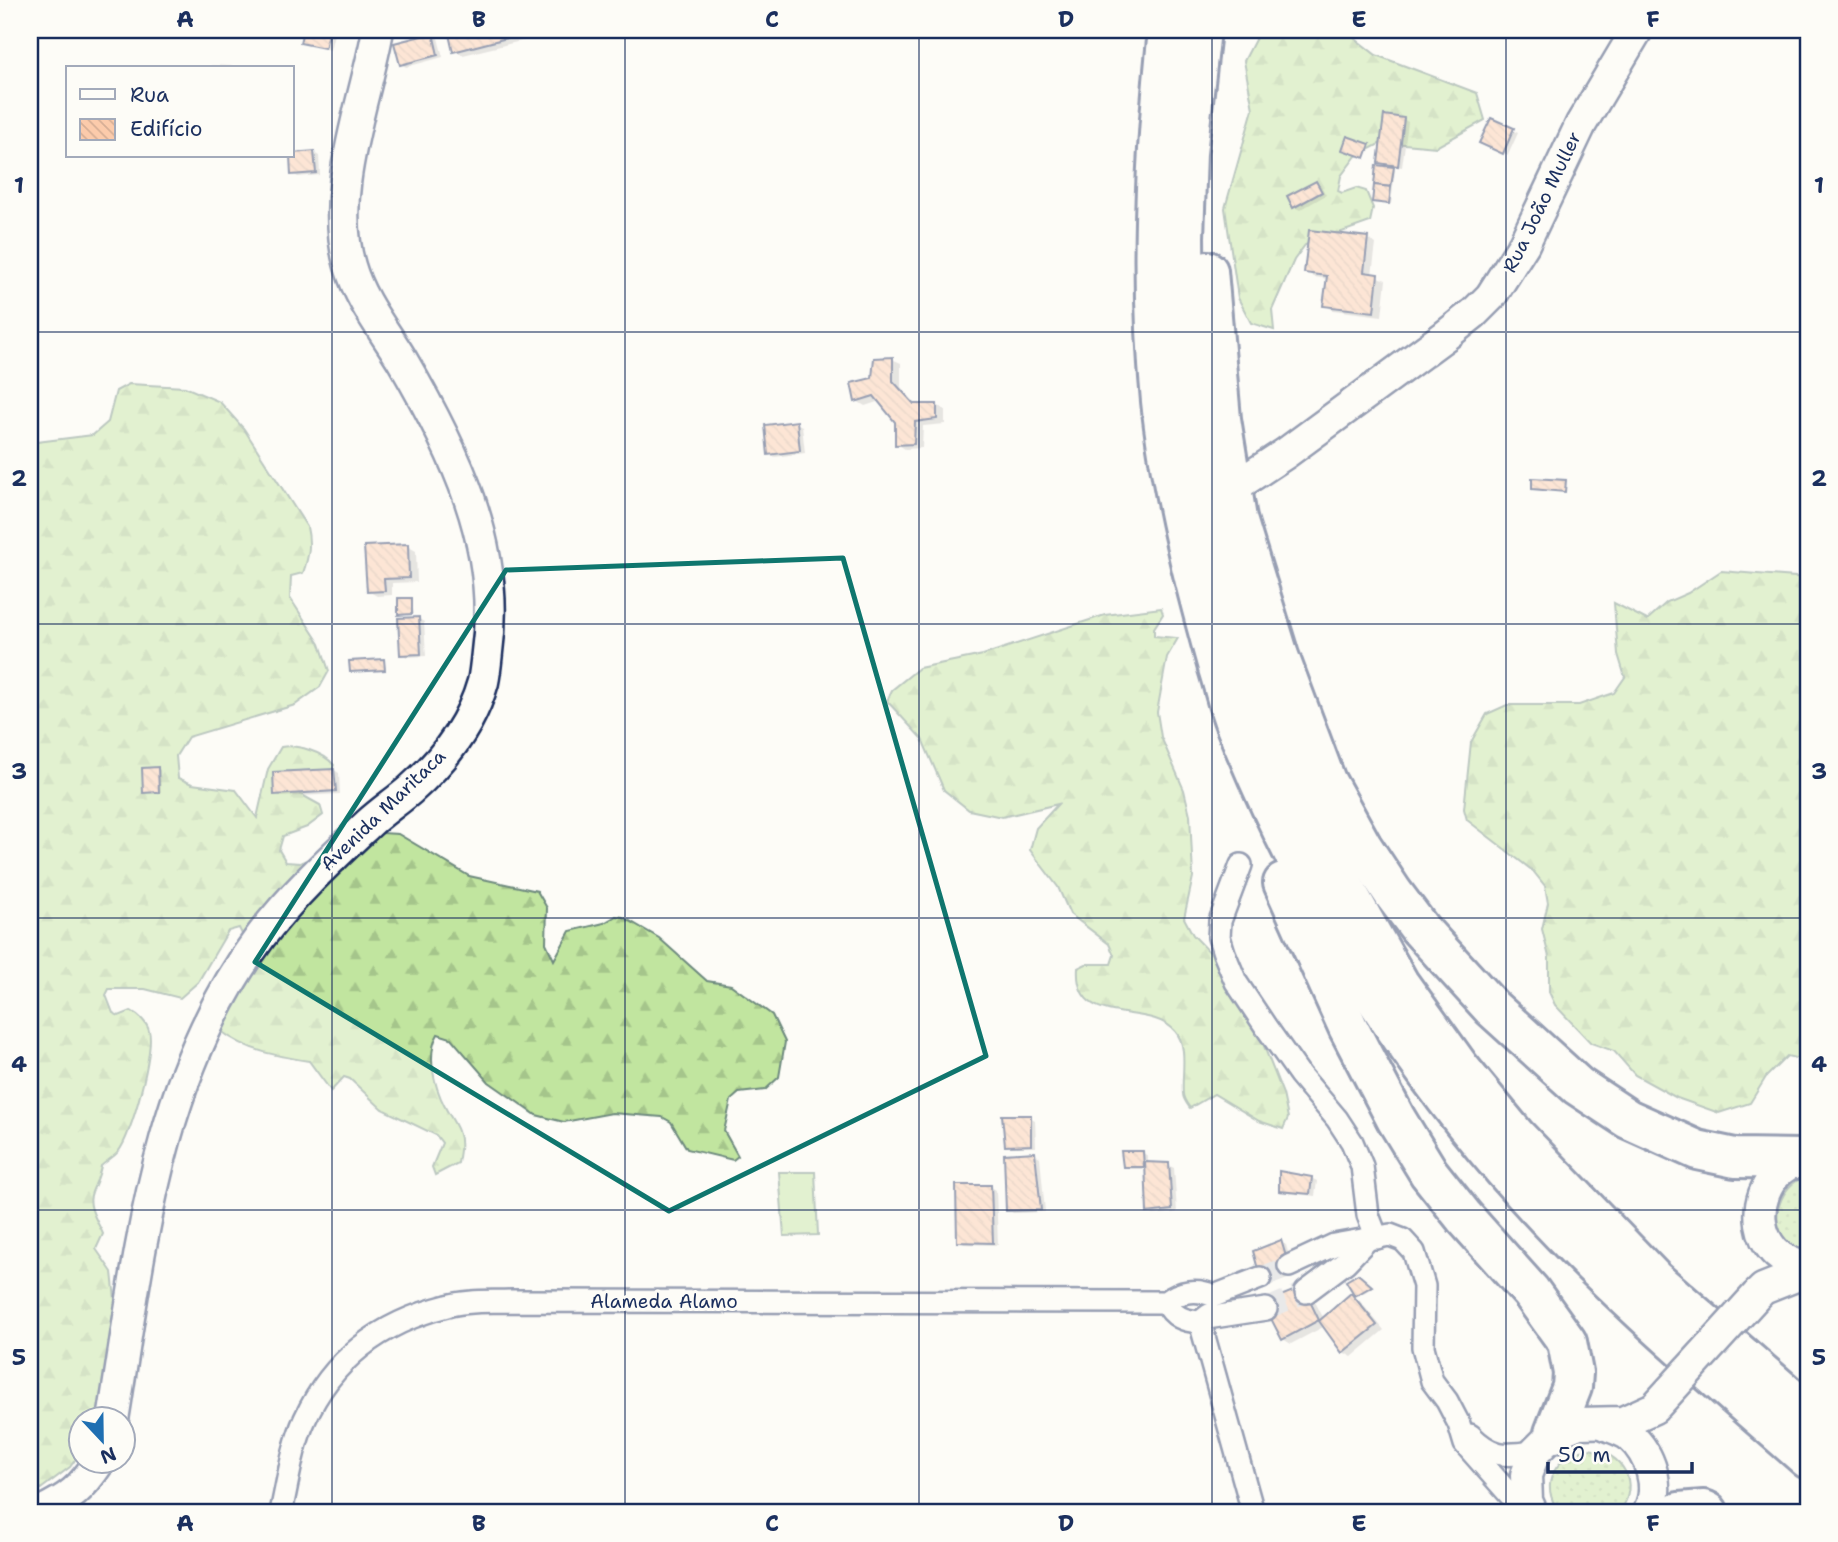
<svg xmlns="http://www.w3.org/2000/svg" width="1838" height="1542" viewBox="0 0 1838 1542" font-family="'Shantell Sans',sans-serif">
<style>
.green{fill:url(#green-dots);stroke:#6e8a7e;stroke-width:2}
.forest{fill:url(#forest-firs);stroke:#6e8a7e;stroke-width:2}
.pitch{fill:#c1e59f;stroke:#6e8a7e;stroke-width:2}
.shadow{fill:#0003}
.building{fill:url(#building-back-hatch);stroke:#1b2f5e;stroke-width:2}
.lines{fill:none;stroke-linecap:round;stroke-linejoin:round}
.street-tunnel{stroke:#d0d3d8;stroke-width:21;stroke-dasharray:21 10;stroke-linecap:butt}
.street-casing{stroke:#1b2f5e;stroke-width:26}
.secondary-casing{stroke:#1b2f5e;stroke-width:35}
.highway-casing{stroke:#1b2f5e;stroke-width:44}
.street{stroke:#fdfcf7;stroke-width:21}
.secondary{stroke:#fdfcf7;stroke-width:30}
.highway{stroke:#fdfcf7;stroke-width:38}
.secondary-bridge-casing{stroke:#1b2f5e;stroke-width:35;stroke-linecap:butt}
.secondary-bridge{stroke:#fdfcf7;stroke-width:30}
.marked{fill:none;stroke:#0f766e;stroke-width:5;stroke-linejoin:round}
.grid{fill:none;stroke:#1b2f5e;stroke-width:2;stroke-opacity:0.55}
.labels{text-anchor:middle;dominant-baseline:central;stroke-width:6;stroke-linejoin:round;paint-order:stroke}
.street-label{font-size:19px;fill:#1b2f5e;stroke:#fdfcf7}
.neatline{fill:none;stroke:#1b2f5e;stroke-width:2.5}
.grid-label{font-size:23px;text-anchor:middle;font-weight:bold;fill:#1b2f5e}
</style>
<defs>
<pattern id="green-dots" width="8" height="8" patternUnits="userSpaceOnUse" patternTransform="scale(1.75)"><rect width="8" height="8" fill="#c1e59f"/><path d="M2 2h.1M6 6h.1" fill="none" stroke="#a5c58b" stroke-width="1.8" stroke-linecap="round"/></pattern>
<pattern id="forest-firs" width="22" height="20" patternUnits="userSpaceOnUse" patternTransform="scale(1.75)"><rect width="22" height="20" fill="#c1e59f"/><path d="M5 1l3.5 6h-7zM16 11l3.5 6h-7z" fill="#a5c58b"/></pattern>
<pattern id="building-back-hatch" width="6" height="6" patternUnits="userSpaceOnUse" patternTransform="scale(1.75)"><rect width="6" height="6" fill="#fccbab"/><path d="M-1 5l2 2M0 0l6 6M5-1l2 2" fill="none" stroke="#d7af96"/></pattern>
</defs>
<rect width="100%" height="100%" fill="#fdfcf7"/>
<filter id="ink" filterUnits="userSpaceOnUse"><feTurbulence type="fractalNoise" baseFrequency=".0143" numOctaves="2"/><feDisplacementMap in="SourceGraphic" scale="14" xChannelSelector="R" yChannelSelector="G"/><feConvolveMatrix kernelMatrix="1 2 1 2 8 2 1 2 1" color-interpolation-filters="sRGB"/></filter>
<g filter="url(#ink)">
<g class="green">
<path d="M1808,1176V1255C1798,1250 1788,1246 1782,1235C1770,1212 1784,1182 1808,1176Z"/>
<path d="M1589,1449C1623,1454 1640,1481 1620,1512H1559C1538,1482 1556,1456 1589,1449Z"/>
</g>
<g class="forest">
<polygon points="1260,30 1344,30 1376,55 1477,93 1485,120 1436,147 1383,142 1356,156 1341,176 1338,191 1342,193 1356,188 1366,191 1373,208 1370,222 1305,245 1294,260 1272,310 1274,330 1251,323 1238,298 1225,208 1253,109 1244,61"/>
<path d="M129,384L185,387L220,402L244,429L307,527C311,544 309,556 303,573L291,576L290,598L320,644L329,671L320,687L295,705L188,737L176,756L178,778L192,784L236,790L257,818L268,769L281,747C297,744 323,752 334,765L332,771L296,787L300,794L320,805L323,815L307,827L283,836L279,850L286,862L300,863L366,832L398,834L469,876L537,891L547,908L546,943L554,960L570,931L604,923L616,916L623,917L659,938L707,981L731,985L772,1015L785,1042L779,1077L765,1090L739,1093L731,1100L724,1131L738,1156L733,1160L687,1149L671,1122L662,1117L612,1113L564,1122L536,1115L489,1082L451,1038L438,1034C426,1054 434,1086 445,1107C449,1115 455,1123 458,1131C462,1142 460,1152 458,1163L435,1175L432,1167L442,1143L436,1135L382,1109L350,1079L344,1077L331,1091L309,1061C277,1056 247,1051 221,1031L245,940L239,928L228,931L198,982L180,998L145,989H109L106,995L113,1013L119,1016L131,1011C139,1015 147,1023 149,1031C155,1049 131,1138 118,1152C114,1157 106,1161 101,1166C99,1177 96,1182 92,1192C86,1206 98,1222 103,1234L96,1249L112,1272L118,1327L100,1412L97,1419L80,1420V1453L70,1467L30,1497V438L37,442L93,435L108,422L116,391Z"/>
<polygon points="1721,571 1808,578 1808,1061 1787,1056 1766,1077 1750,1103 1719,1113 1677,1098 1635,1075 1614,1051 1591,1043 1555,1005 1549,992 1549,957 1542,929 1548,903 1545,886 1533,871 1467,820 1464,809 1471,742 1487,714 1507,705 1579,705 1614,693 1625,677 1618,654 1614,603 1647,620 1667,602 1688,593"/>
<path d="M1161,608L1163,614L1154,628V636L1178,638L1167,657L1157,712L1161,737L1184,790L1190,815L1193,877L1184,918L1193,935L1225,968L1246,1001L1283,1094L1288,1118L1283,1129L1259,1121L1214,1094L1190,1108C1187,1104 1183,1099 1183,1094C1181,1076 1189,1046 1175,1031C1148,1000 1074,1031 1078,968L1086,964H1111L1114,955L1109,944L1070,914L1058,887L1030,850L1036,828L1058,804L1002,817L969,810L944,790L922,739L887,701L892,690L919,668L983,655L1105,615Z"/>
</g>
<polygon class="pitch" points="779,1172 815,1172 818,1235 784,1236"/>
<g class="shadow">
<polygon points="305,30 335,30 330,50 302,42"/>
<polygon points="457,30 541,30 542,36 463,55 454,51 450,32"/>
<polygon points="432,35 438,38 443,57 406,67 401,64"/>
<polygon points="211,65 232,66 236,68 210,68"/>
<polygon points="1403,119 1408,122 1402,167 1387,165 1395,170 1391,204 1376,203 1374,201 1392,169 1380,162"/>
<polygon points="1492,120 1518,133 1508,155 1487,145"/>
<polygon points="314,153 319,156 320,175 298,177 293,174 292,156"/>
<polygon points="1316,183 1321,186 1326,195 1300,210 1294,207"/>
<polygon points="1368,239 1376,244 1372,275 1386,280 1382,316 1333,310 1325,305 1328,279 1314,277 1306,272"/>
<polygon points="892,359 901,363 901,387 918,406 937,405 945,410 945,424 923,426 922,448 905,449 897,444 897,421 880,401 865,406 857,401"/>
<polygon points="796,423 802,426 805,453 775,457 770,454"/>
<polygon points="407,546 416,551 417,582 392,583 392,595 377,596 368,591"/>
<polygon points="411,599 414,614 400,614"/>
<polygon points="419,619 424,622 426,656 407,657 402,654"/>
<polygon points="384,661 386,671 351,671"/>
<polygon points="158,769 160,770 161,792 147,793 145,792"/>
<polygon points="334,770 339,773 340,794 281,797 276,794"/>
<polygon points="1030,1117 1035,1120 1036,1147 1012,1147 1007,1144"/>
<polygon points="1143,1153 1148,1156 1148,1164 1168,1165 1174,1168 1177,1212 1154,1215 1148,1212 1147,1169 1129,1169 1124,1166"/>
<polygon points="1035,1154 1040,1157 1045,1212 1013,1213 1008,1210"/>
<polygon points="1311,1178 1317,1181 1315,1196 1286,1193 1281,1190"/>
<polygon points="991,1187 996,1190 998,1245 964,1244 959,1241"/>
<polygon points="1281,1242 1286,1245 1295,1276 1269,1286 1264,1283"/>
<polygon points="1360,1278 1372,1288 1358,1296 1349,1282"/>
<polygon points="1311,1294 1324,1319 1351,1295 1359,1300 1384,1330 1352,1357 1343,1352 1325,1326 1291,1344 1283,1339"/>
</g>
<g class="building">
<polygon points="303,30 330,30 325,48 300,43"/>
<polygon points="448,30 534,30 534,31 453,52"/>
<polygon points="433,33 438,55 400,65 394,43"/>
<polygon points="1384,115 1404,118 1398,166 1378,163"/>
<polygon points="1491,118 1514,128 1503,154 1479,143"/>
<polygon points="1347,136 1370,144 1365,158 1342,150"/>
<polygon points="314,151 316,173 291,175 290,156 292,156 292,153"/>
<polygon points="1376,165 1394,167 1391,187 1374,185"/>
<polygon points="1316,181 1322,192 1293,208 1287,196"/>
<polygon points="1374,185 1391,187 1389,204 1372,202"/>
<polygon points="1309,230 1368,237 1364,272 1378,274 1374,312 1323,306 1327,276 1304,273"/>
<polygon points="893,357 893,381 914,404 937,404 937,419 915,422 914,444 895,445 895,422 874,396 855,402 851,383 872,378 874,358"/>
<polygon points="797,421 800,451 768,455 765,425"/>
<polygon points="1532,478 1566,480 1565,492 1532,489"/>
<polygon points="408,544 409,578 384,579 385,591 367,592 364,546"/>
<polygon points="398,598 412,598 412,614 398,615"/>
<polygon points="419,617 421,654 400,655 398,618"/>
<polygon points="384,659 385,670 350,672 349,661"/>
<polygon points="158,767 159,792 143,793 142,768"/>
<polygon points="334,769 336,791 274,795 273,772"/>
<polygon points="1002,1115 1031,1115 1031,1145 1005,1146"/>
<polygon points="1121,1151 1143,1151 1144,1167 1123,1167"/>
<polygon points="1035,1152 1041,1210 1006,1211 1004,1154"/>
<polygon points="1145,1162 1169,1163 1172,1210 1147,1213"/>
<polygon points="1279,1171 1312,1177 1310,1194 1279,1191"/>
<polygon points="956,1185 991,1185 993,1243 957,1242"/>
<polygon points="1281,1240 1291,1273 1262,1284 1253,1251"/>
<polygon points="1358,1274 1372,1286 1355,1296 1346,1281"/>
<polygon points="1303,1287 1319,1320 1282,1340 1264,1305 1268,1301"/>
<polygon points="1351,1293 1377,1325 1342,1353 1319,1321"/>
</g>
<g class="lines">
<g class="street-tunnel">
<polyline points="1260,1278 1289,1266"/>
<polyline points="1266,1309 1306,1292"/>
</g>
<defs>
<g id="street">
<polyline points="1241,865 1220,921 1219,937 1224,953 1236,982 1266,1027 1300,1075 1337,1119 1352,1142 1362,1166 1368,1215 1377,1238"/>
<polyline points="1289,1266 1334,1245 1390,1235 1403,1240 1414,1252 1424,1286 1423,1347 1432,1381 1447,1401 1459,1424 1465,1444 1525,1512"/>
<polyline points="1306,1292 1346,1262 1367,1240"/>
<path d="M1166,1302C1173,1317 1184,1321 1200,1322L1209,1315"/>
<polyline points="1207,1318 1266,1309"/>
<polyline points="1200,1322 1253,1512"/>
<path d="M1470,1435C1493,1458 1504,1456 1535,1452"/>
<path d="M281,1512C288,1482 292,1447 305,1419C333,1358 383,1322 447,1306C467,1300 491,1302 511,1301L1166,1302C1180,1291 1197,1288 1214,1296L1260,1278"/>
</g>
<g id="secondary">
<polyline points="1229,479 1245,480 1286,453 1445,336 1474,313 1491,296 1524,244 1581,124 1637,30"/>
<path d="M1808,1158C1765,1163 1745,1219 1774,1251C1783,1261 1796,1265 1808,1268"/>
<polyline points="1757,1295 1763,1289 1808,1271"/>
<path d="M113,1420C140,1253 156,1075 261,936C292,895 331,859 368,824C381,812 396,802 410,790C443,761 471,725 483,682C485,673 486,662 487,652C502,546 454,449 402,360C384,330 360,301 350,266C328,192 365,103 378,30"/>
<path d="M1605,1424C1613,1428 1624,1431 1630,1436C1650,1454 1662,1488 1648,1512"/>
<path d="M41,1512C70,1498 81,1489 99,1462"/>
<polyline points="1532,1512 1527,1501 1526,1475 1535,1452 1554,1433 1579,1423 1623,1422 1654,1408"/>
</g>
<g id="highway">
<path d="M1168,30C1155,154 1149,277 1161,401C1166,451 1176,500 1187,548C1196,589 1207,628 1218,668C1224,687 1228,706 1235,724C1306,899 1398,1053 1524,1193C1610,1289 1712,1375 1808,1459"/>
<polyline points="1201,30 1187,153 1184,237 1185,333 1193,413 1229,594 1250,677 1277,752 1308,823 1399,983 1460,1068 1516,1136 1654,1279 1808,1413"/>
<polyline points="1208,271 1221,419 1237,519 1279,656 1326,781 1362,846 1393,893 1420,929 1492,1008 1578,1086 1628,1119 1697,1150 1735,1158 1799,1159"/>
<polyline points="1283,883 1348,1027 1396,1119 1429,1173 1464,1217 1531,1292 1567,1342 1573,1373 1572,1387 1554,1433"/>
<polyline points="1679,1512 1704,1510 1708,1512"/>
</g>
</defs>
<use href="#street" class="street-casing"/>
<use href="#secondary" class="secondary-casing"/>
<use href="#highway" class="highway-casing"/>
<use href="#street" class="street"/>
<use href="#secondary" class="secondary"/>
<use href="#highway" class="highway"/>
<defs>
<polyline id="secondary-bridge" points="1656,1406 1757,1295"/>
</defs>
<use href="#secondary-bridge" class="secondary-bridge-casing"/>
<use href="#secondary-bridge" class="secondary-bridge"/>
</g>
</g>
<path d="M0 0H1838V1542H0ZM843,558L986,1056L669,1211L255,962L506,570Z" fill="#fdfcf7" fill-opacity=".55" fill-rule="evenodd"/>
<path class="marked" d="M843,558L986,1056L669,1211L255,962L506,570Z"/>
<path class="grid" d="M332,30V1512M625,30V1512M919,30V1512M1212,30V1512M1506,30V1512M30,332H1808M30,624H1808M30,918H1808M30,1210H1808"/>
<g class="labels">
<g class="street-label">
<text transform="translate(1542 202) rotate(-64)">Rua João Muller</text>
<text transform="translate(383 810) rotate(-44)">Avenida Maritaca</text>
<text x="664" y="1301">Alameda Alamo</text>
</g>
</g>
<rect width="1838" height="1542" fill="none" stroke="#fdfcf7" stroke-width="77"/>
<rect x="66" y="66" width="228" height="91" fill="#fdfcf7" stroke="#a3aaba" stroke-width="2"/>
<rect x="80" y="89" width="35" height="10" fill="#fdfcf7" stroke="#a3aaba" stroke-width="2"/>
<text x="130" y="102" font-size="21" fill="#1b2f5e">Rua</text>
<rect x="80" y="119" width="35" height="21" fill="url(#building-back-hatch)" stroke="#a3aaba" stroke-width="2"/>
<text x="130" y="136" font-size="21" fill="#1b2f5e">Edifício</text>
<g transform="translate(102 1440) rotate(158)"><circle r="33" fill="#fdfcf7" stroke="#a3aaba" stroke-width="2"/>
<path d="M0-5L12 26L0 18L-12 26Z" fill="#1f6fb2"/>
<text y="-10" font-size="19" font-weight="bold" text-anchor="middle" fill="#1b2f5e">N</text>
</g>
<path d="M1548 1462v10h144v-10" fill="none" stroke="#1b2f5e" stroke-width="3.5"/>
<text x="1558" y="1462" font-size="21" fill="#1b2f5e" stroke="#fdfcf7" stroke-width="5" paint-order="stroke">50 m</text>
<rect x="38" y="38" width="1762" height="1466" class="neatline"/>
<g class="grid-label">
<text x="185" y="27">A</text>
<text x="479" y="27">B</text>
<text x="772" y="27">C</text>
<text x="1066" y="27">D</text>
<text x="1359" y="27">E</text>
<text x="1653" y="27">F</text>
<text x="19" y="193">1</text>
<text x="1819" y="193">1</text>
<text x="19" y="486">2</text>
<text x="1819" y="486">2</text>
<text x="19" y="779">3</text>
<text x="1819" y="779">3</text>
<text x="19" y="1072">4</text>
<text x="1819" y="1072">4</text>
<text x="19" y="1365">5</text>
<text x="1819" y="1365">5</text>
<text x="185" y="1531">A</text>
<text x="479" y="1531">B</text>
<text x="772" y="1531">C</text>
<text x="1066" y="1531">D</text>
<text x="1359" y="1531">E</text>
<text x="1653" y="1531">F</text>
</g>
</svg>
